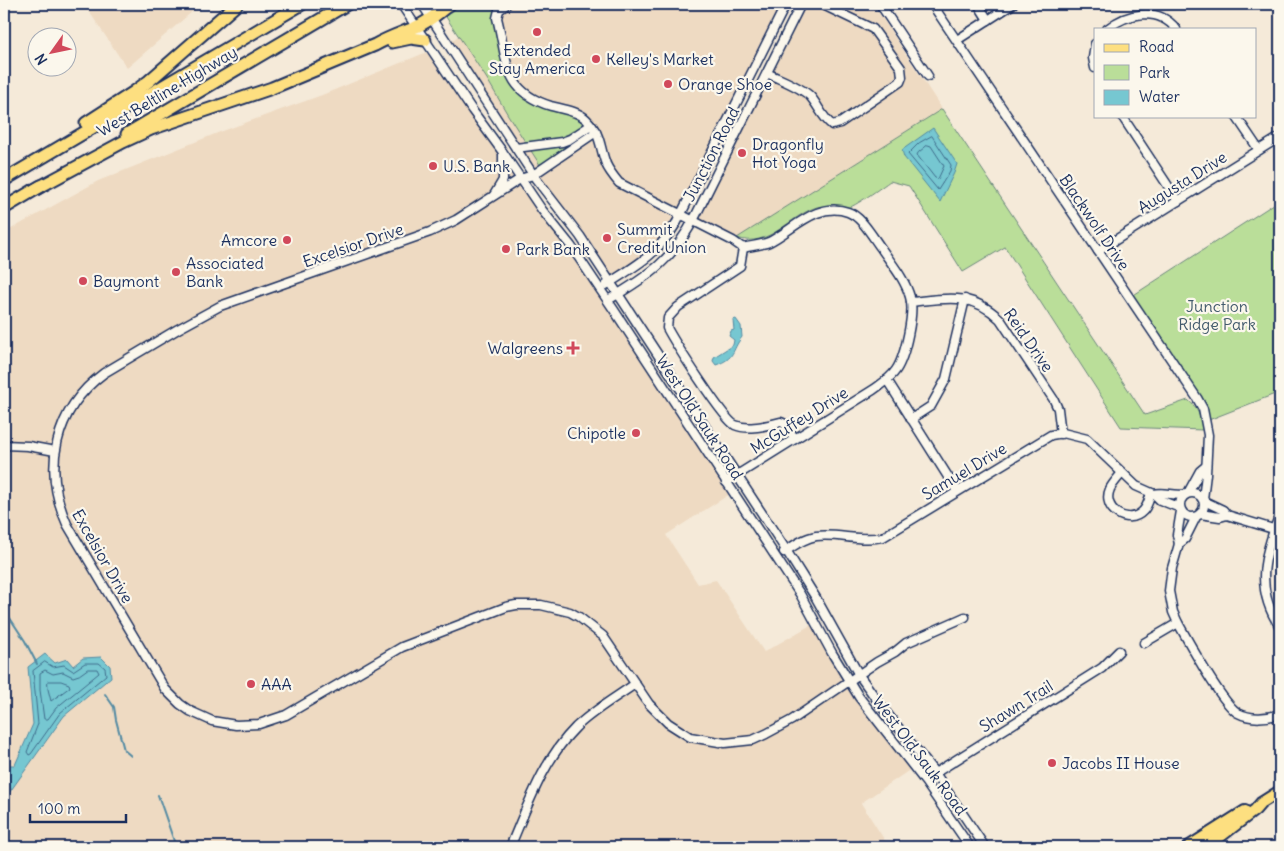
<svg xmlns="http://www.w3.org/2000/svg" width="1284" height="851" viewBox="0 0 1284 851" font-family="Delius,sans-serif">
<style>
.built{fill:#eedac2}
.green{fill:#bade99;stroke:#6a867c}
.water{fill:#76c7d1;stroke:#528aa3}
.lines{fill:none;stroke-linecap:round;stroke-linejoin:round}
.shore{stroke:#3f6c8c;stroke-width:1}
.stream{stroke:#528aa3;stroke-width:2}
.minor-casing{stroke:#1b2f5e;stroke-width:11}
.major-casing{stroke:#1b2f5e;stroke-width:14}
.highway-casing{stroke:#1b2f5e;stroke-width:15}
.minor{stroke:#fbf7ec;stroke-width:8}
.major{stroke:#fddf80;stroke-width:10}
.highway{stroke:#fddf80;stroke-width:11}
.poi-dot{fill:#d1495b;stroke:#fbf7ec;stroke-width:2}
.labels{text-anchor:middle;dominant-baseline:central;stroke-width:4.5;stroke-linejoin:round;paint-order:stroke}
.poi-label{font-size:16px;fill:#1b2f5e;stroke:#fbf7ec;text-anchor:start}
.street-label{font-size:16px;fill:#1b2f5e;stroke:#fbf7ec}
.park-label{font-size:16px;fill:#435b6d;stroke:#fbf7ec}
</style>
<rect width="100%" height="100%" fill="#f5ead9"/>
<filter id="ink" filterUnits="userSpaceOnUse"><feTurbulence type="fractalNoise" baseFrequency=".02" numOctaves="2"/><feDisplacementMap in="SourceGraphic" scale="10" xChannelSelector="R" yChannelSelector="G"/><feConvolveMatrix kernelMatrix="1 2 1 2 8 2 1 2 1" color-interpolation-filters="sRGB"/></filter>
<g filter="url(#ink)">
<g class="built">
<polygon points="84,4 201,4 127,68"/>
<polygon points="497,4 786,4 669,235 610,283 556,207 448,44"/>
<polygon points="801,4 873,4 942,109 733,241 693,221"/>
<polygon points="432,50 552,222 733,492 666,535 698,584 716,580 764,652 816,622 849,682 914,767 861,803 889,847 4,847 4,233 98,181 220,132 322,95"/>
</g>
<g class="green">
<polygon points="450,4 507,4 499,10 510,75 519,89 582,116 582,131 586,139 542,168 508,115 487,79 446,17 444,11"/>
<path d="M942,109L1145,415L1188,400C1198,408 1201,417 1203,430L1121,427L1005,247L963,272L909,186L890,181C883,186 853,208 847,208C837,208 829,204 817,207C789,216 769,249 737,238Z"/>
<polygon points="1280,200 1280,392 1206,421 1203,409 1129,298"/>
</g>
<g class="water">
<polygon points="933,128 957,164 954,173 940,202 904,157 902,150"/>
<path d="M736,319L741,326L742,337C731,351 736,358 716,365L713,361L714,357L733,345L734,340L729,336L731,331L734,330L733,320Z"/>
<polygon points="45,654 55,663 67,659 73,666 83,658 101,657 110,666 111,677 64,716 4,800 4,765 15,765 33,724 28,667"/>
</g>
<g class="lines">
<g class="shore">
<polygon points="932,136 951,165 950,171 938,190 908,154 919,143"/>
<polygon points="928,145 931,146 944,166 938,179 935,178 917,155 918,153"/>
<polygon points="45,662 53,667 64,665 73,671 85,663 99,663 105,668 106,675 60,713 31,754 29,755 27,752 38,724 33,671"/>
<polygon points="88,669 97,669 99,673 56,708 48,719 44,719 40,690 40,673 45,670 53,674 63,672 73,677 79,675"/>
<polygon points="48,681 61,681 69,684 70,687 51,701 48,689"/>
</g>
<g class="stream">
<polyline points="4,609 25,641 37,664"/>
<polyline points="105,694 114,707 116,720 124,750 131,756"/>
<polyline points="158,795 176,847"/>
</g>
<defs>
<g id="minor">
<polyline points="401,4 472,110 502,151 542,210 571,246 614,310 800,594 832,653 859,697 924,780 970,847"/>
<polyline points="422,4 536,179 580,236 786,550 816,598 859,675 885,711 935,773 985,847"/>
<path d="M507,4L499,10L497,18C508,60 502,91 551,106C562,109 578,111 586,119C602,135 599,146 606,164C609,171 614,177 619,183L733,241L743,248L740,266L678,307L668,318L667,328C675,343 724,420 735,425C749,431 767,425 781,422L785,424L795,439"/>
<polyline points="880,4 928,76"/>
<polyline points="932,4 1197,398 1203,409 1208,435 1206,474 1203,499"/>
<polyline points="978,4 988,20"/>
<polyline points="1278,4 1280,7"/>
<path d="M1107,29C1127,13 1158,6 1176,29"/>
<polyline points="957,40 1013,4"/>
<polyline points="1095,44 1093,58 1095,68"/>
<path d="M767,73C781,80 799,86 810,96C818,105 822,117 832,125L840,123L900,82L902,77L901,68L873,29L821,4"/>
<polyline points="1122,116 1178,201"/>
<polyline points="1236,116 1259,150"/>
<path d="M596,132L533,175L520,179L456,220L430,232L220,306L178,329L104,373C54,410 42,469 67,524L165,689L180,704L190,711L212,721L236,725L259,724L286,715L402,647L506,607L516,605H541L570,612L579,617L603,636L649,704L668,723L690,737L725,743L753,740L766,734L792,720L877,662L895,652L906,643L965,617"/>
<polyline points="516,148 562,142 570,139 591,125"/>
<polyline points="494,195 503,180 503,154"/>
<polyline points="1098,251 1280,137"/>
<path d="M606,285C638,264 656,256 677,222L786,4"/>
<path d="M608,300C649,276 674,259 696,215L801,4"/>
<path d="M911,302C947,298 972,292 1000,319L1054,400L1058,409L1061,434"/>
<polyline points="887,380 957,491"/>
<polyline points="911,419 931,406 946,379 965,299"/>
<polyline points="4,445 28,446 55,451"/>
<path d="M1122,473C1118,478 1113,483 1110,489C1101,509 1128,527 1143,511C1148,506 1149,499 1151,493"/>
<path d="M726,482L873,390C881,384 890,379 896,370C905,357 915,312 910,297C905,279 891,263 881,248C872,236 862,217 848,212C817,201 793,230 769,242C761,245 751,246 743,248"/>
<circle cx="1192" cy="505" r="12"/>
<polyline points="1188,493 1200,471 1206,466"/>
<path d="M1154,494C1165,491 1175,497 1186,494"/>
<polyline points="1204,501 1223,510 1227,515"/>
<path d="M1181,511L1177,535L1179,544L1172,568L1169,591L1173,612L1178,623C1189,642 1221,703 1238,713C1251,720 1268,718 1280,714"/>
<polyline points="1200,514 1220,517 1227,515 1280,531"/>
<path d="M1280,514C1264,555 1254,588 1280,627"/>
<polyline points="1179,544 1185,539 1196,517"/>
<path d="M784,552C793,546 804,538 816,536C838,533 860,542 883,537L1051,435L1063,433L1087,439L1136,486L1154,494L1160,500L1180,508"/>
<polyline points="1144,643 1178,623"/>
<polyline points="924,780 1102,668 1119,651"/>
<path d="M510,847C528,805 543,760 576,727C594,710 615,698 635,684"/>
</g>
<g id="major">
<polyline points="1188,847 1245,811"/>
<polyline points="1207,847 1255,810 1261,803 1280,791"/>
</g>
<g id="highway">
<polyline points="392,42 411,38 425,40"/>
<polyline points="86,123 134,92 149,81 237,4"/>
<polyline points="127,134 347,4"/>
<polyline points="4,180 302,4"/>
<path d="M34,190L123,142L151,129L272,88L375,45C389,37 402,33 416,27C429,22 439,12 450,4"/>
<polyline points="4,208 41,186"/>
</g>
</defs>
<use href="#minor" class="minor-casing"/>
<use href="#major" class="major-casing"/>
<use href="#highway" class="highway-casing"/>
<use href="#minor" class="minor"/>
<use href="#major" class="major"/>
<use href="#highway" class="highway"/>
</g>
</g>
<g class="poi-dot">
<circle cx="537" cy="32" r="5"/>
<circle cx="596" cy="59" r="5"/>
<circle cx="668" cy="84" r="5"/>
<circle cx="742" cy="153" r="5"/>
<circle cx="433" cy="166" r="5"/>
<circle cx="607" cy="238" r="5"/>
<circle cx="287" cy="240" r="5"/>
<circle cx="506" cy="249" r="5"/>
<circle cx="176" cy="272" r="5"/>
<circle cx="83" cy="281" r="5"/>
<path d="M570.5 340.5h5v5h5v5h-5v5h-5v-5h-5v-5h5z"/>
<circle cx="636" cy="433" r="5"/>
<circle cx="251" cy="684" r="5"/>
<circle cx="1052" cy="763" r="5"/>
</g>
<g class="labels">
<g class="poi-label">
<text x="537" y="50" text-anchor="middle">Extended<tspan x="537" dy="18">Stay America</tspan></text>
<text x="606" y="59">Kelley's Market</text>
<text x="678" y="84">Orange Shoe</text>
<text x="752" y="144">Dragonfly<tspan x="752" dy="18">Hot Yoga</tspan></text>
<text x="443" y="166">U.S. Bank</text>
<text x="617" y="229">Summit<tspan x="617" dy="18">Credit Union</tspan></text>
<text x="277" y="240" text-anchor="end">Amcore</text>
<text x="516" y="249">Park Bank</text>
<text x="186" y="263">Associated<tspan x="186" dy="18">Bank</tspan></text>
<text x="93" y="281">Baymont</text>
<text x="563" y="348" text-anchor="end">Walgreens</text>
<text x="626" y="433" text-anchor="end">Chipotle</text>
<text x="261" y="684">AAA</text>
<text x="1062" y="763">Jacobs II House</text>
</g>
<g class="street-label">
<text transform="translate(167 91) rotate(-31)">West Beltline Highway</text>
<text transform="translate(711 154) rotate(-63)">Junction Road</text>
<text transform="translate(1182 182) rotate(-32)">Augusta Drive</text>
<text transform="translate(1095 222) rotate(56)">Blackwolf Drive</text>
<text transform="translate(353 245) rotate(-19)">Excelsior Drive</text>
<text transform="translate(1029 340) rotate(55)">Reid Drive</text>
<text transform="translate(700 417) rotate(57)">West Old Sauk Road</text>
<text transform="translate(799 420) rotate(-32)">McGuffey Drive</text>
<text transform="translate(964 471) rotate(-31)">Samuel Drive</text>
<text transform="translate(103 556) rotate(60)">Excelsior Drive</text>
<text transform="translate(1016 706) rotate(-32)">Shawn Trail</text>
<text transform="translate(920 755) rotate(53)">West Old Sauk Road</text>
</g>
<g class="park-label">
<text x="1217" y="306">Junction<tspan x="1217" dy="18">Ridge Park</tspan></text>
</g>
</g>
<rect width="1284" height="851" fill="none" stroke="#fbf7ec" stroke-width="20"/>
<rect x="10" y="10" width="1264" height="831" fill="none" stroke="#1b2f5e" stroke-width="2" filter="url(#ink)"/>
<rect x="1094" y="28" width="162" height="90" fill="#fbf7ec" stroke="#a1a7b3"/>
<rect x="1104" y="44" width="25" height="8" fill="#fddf80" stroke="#a1a7b3"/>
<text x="1139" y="52" font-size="15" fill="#1b2f5e">Road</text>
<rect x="1104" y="65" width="25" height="15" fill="#bade99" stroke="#a1a7b3"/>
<text x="1139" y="78" font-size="15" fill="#1b2f5e">Park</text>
<rect x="1104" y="90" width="25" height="15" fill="#76c7d1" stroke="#a1a7b3"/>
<text x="1139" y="102" font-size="15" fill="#1b2f5e">Water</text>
<g transform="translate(52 52) rotate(237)"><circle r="24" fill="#fbf7ec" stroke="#a1a7b3"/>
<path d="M0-4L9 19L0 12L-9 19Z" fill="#d1495b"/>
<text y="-8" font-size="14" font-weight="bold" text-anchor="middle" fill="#1b2f5e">N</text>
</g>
<path d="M30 814v8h96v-8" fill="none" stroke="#1b2f5e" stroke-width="2.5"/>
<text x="38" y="814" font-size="15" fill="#1b2f5e" stroke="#fbf7ec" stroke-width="4" paint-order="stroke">100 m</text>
</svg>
